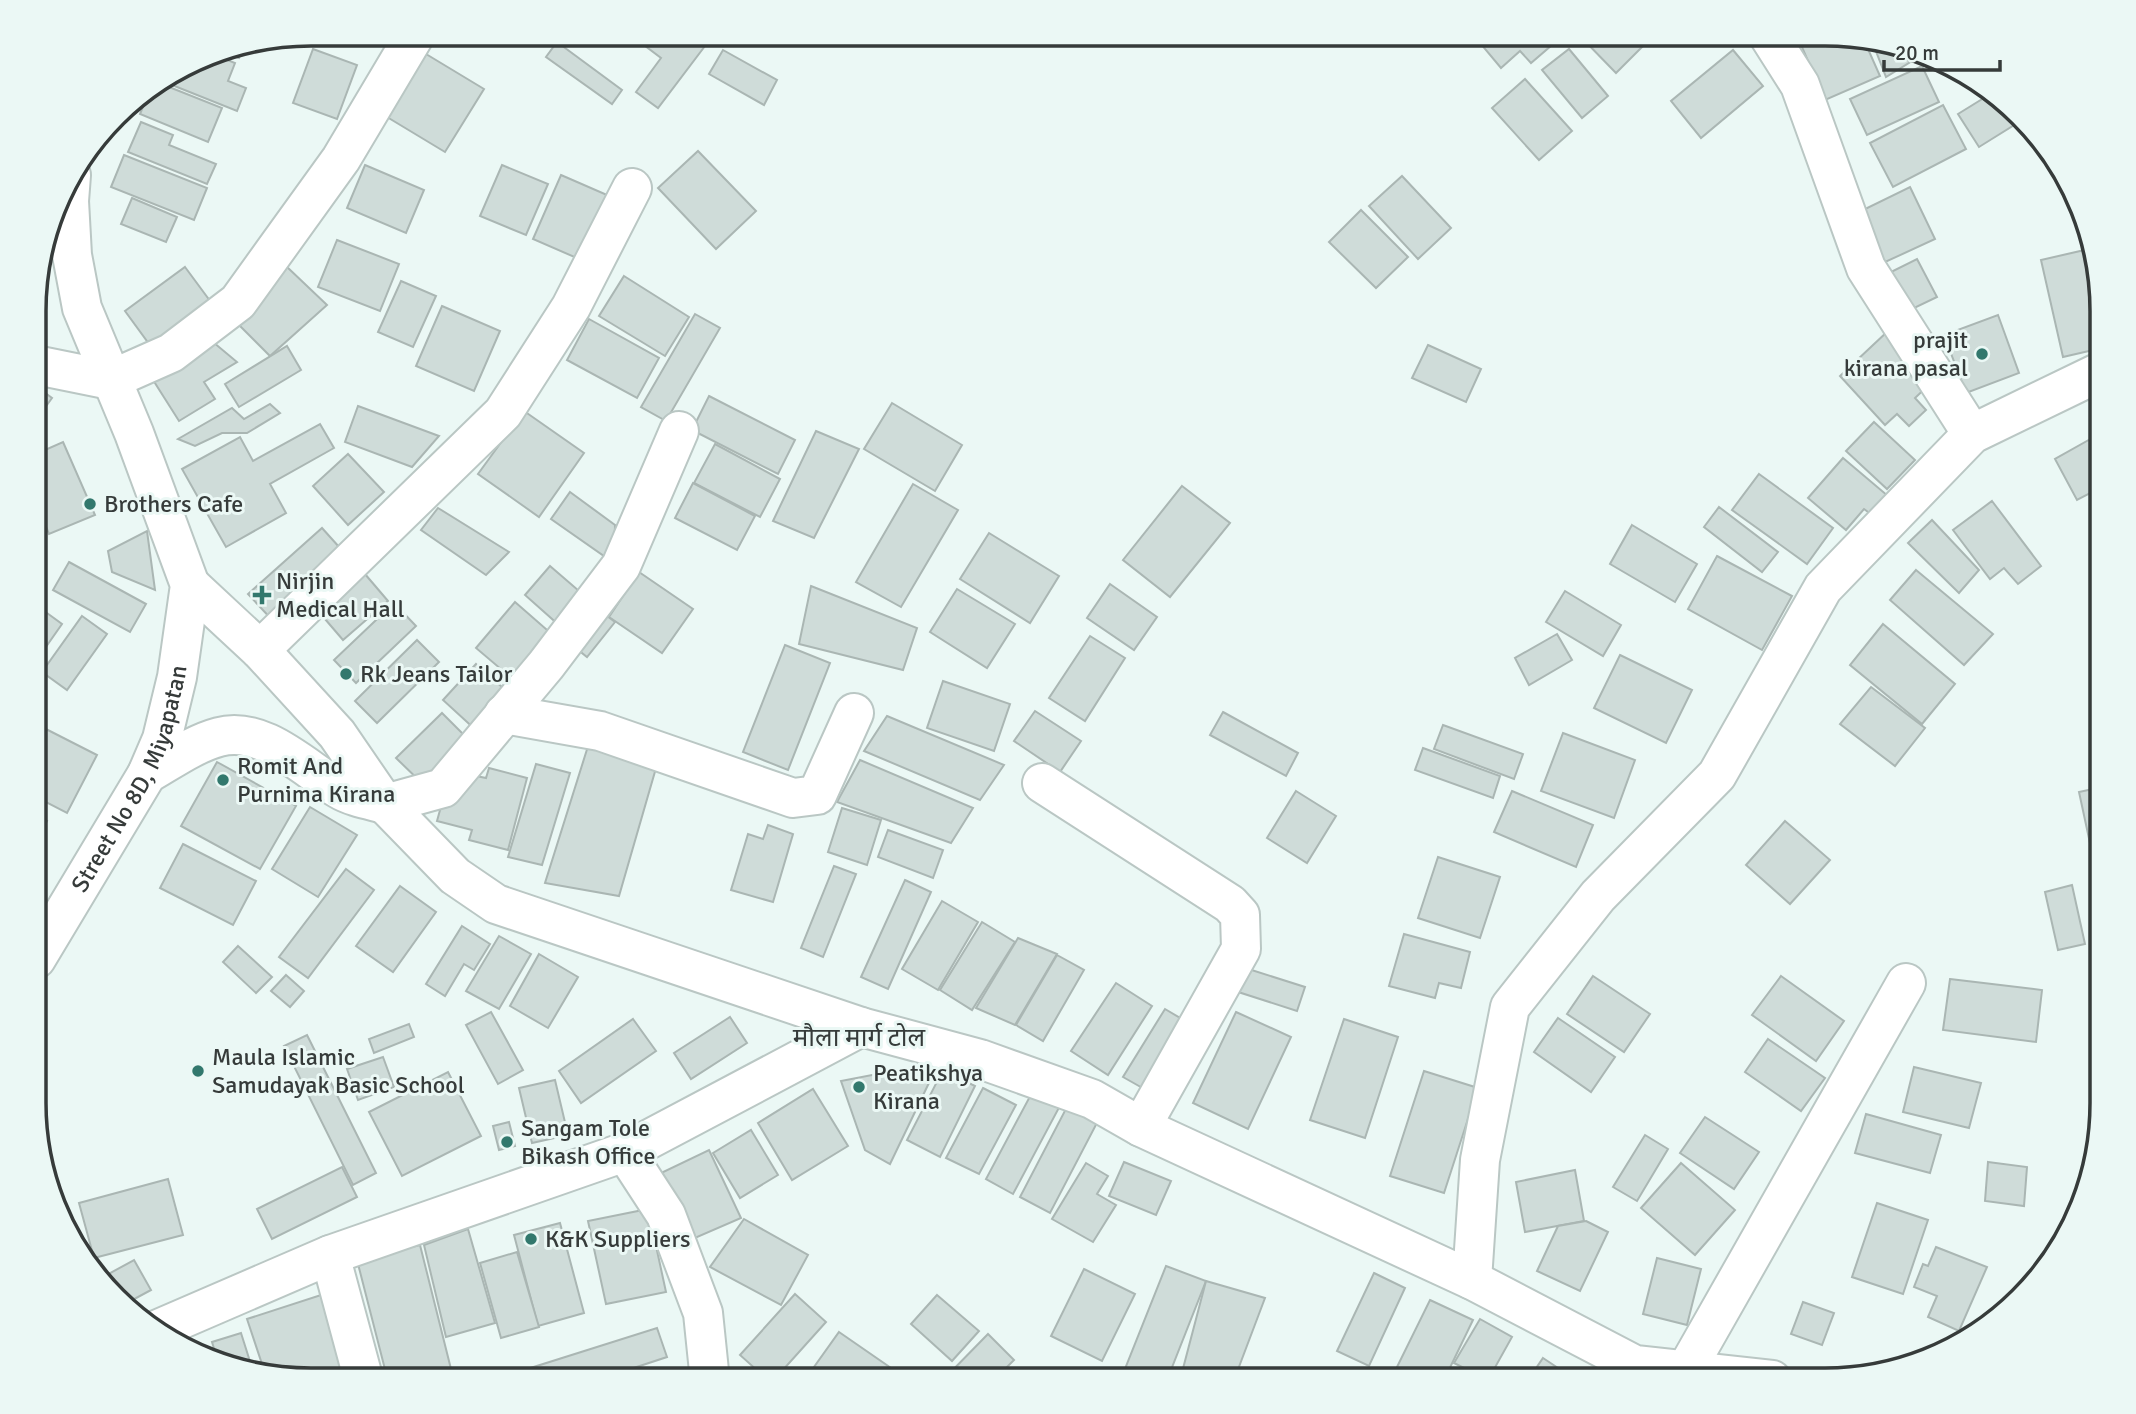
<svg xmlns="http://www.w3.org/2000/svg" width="2136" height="1414" viewBox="0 0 2136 1414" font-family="Signika,'Noto Sans Devanagari',sans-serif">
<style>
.building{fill:#cfdcd9;stroke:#aab6b3;stroke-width:2}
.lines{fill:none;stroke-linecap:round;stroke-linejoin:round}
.minor-casing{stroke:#bac7c4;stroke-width:42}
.secondary-casing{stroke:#bac7c4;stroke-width:42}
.primary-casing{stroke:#bac7c4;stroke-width:42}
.minor{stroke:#fff;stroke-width:38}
.secondary{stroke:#fff;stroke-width:38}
.primary{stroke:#fff;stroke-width:38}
.poi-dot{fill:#32786d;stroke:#ebf8f5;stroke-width:2.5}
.labels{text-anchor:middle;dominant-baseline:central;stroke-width:6;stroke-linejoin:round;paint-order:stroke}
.poi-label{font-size:24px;fill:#363b3a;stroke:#ebf8f5;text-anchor:start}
.street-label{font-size:24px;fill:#363b3a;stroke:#ebf8f5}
.neighbourhood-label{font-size:26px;fill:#363b3a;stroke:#ebf8f5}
.rim{fill:none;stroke:#363b3a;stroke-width:3.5}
</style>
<rect width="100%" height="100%" fill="#ebf8f5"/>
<g class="building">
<polygon points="508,33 527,33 520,42"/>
<polygon points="628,33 696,33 708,42 658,108 636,92 661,58"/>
<polygon points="1492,33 1566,33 1531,63 1520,51 1501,68 1480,43"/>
<polygon points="1577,33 1656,33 1616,73"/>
<polygon points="1808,33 1864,40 1880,76 1825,100 1798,38"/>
<polygon points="1872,41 1915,48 1925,53 1886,77"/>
<polygon points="557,42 622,90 612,104 546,57"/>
<polygon points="244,46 239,58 220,51"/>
<polygon points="313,49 357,65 337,119 293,103"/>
<polygon points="1569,49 1608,96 1582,118 1542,70"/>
<polygon points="723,50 777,80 764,105 709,74"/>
<polygon points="1733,50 1763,86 1701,138 1671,101"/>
<polygon points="210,53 235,63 228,81 246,88 237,111 162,81"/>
<polygon points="426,54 484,89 445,152 387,117"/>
<polygon points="1922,66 1939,102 1867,135 1850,99"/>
<polygon points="1525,79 1572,131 1539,160 1492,108"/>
<polygon points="159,83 222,108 208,142 140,114 151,87"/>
<polygon points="1992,93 2019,122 1979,147 1958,114"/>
<polygon points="1943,105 1966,149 1893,187 1870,143"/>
<polygon points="141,122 173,135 169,145 216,164 207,184 128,152"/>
<polygon points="698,151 756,211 716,249 658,188"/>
<polygon points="124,155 207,188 194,220 111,187"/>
<polygon points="365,165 424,190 406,233 347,208"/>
<polygon points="502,165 548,184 526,235 480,216"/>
<polygon points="561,175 614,198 586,262 533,239"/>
<polygon points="1402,176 1451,228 1418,259 1369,206"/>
<polygon points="1910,187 1935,239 1883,263 1859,212"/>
<polygon points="132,198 177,217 166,242 121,224"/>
<polygon points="1361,210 1408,257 1376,288 1329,242"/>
<polygon points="337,240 399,264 380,311 318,287"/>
<polygon points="2089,249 2102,292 2102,348 2063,357 2041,260"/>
<polygon points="1917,259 1937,297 1908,311 1889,273"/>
<polygon points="286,266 327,305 270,356 235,321"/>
<polygon points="185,267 216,309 155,352 125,311"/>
<polygon points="624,276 689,317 665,356 599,316"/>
<polygon points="401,281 436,296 413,347 378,332"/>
<polygon points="36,287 45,289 36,311"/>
<polygon points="442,306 500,331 474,391 416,366"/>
<polygon points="695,314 720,328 666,421 641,407"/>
<polygon points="1998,315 2019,373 1966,393 1944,335"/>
<polygon points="589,319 659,358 637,398 567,360"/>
<polygon points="1888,331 1934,380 1915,398 1926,410 1909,426 1897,414 1885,425 1840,376"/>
<polygon points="207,337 237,362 204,382 215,399 179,421 148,372"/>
<polygon points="1428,345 1481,369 1466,402 1412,378"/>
<polygon points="287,346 301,370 239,407 225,384"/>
<polygon points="36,386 52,398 36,420"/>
<polygon points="709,396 795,440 778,474 692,430"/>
<polygon points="892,403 962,445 935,491 864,449"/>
<polygon points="270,404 280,413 247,433 222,433 195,446 178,439 232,408 244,419"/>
<polygon points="358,406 439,436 412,467 345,442"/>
<polygon points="524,411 584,453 539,517 478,474"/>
<polygon points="1874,422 1915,460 1887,489 1846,451"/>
<polygon points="320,424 334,448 270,484 286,513 226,547 182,469 240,437 253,461"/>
<polygon points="816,431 859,449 814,538 773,521"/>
<polygon points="2094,437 2102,451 2102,509 2092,492 2077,500 2055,459"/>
<polygon points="63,442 95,515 49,534 36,501 36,454"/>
<polygon points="715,444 780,479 760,517 694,483"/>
<polygon points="348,454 384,492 348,525 313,486"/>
<polygon points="1843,458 1888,496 1872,515 1864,509 1846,530 1808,498"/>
<polygon points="1759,474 1833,528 1807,564 1732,510"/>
<polygon points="693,483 755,516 737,550 675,518"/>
<polygon points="913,484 958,510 901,607 856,582"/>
<polygon points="1182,486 1230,523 1170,597 1123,560"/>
<polygon points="570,492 615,525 614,563 551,519"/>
<polygon points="1992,501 2041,566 2018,584 2004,568 1990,579 1953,530"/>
<polygon points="1719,507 1778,552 1762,572 1704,527"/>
<polygon points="438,508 509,552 486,575 421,530"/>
<polygon points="1932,520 1979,570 1959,593 1908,543"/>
<polygon points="1632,525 1697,564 1675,602 1610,564"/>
<polygon points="322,528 349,558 275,623 248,594"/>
<polygon points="147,531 155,590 112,572 108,551"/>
<polygon points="989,533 1059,576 1030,623 960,579"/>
<polygon points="1717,556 1792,596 1762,650 1688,609"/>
<polygon points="69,562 146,604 130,632 53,590"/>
<polygon points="550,566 586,597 560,626 525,595"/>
<polygon points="359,567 388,601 343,640 313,605"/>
<polygon points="1916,570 1993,634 1964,665 1890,600"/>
<polygon points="639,572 693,609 662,653 609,617"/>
<polygon points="1110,584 1157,617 1134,650 1087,618"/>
<polygon points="811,586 917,628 903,670 799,644"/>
<polygon points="957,589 1015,624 987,668 930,632"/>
<polygon points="1565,591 1621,625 1603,656 1546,622"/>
<polygon points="515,602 554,636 515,681 476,648"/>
<polygon points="394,603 416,626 356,683 334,660"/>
<polygon points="36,605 62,624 36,661"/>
<polygon points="599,610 615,622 587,657 572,645"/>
<polygon points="82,616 107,634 67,690 42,672"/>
<polygon points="1883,624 1955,684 1922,724 1850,665"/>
<polygon points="1557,634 1572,660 1529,685 1515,658"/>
<polygon points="1090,636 1125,658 1085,721 1049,698"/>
<polygon points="417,640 439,662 377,723 355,701"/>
<polygon points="785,645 830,663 788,770 743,752"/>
<polygon points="1620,655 1692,690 1666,743 1594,708"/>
<polygon points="476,664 511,695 478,732 443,700"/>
<polygon points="943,681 1010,704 994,751 927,728"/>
<polygon points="1871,687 1925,728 1895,766 1840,724"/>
<polygon points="1035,711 1081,741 1060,772 1014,741"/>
<polygon points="2102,711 2102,749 2094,713"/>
<polygon points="1223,712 1298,753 1286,776 1210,735"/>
<polygon points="442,713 472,743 427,788 396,758"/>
<polygon points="887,716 1004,765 980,800 864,751"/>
<polygon points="1443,725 1523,754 1514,779 1434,749"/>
<polygon points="40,726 97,755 67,813 36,797 36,734"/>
<polygon points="1563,733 1635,760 1614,818 1541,791"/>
<polygon points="589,743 656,768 619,896 545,883"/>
<polygon points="1423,748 1500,776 1493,798 1415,770"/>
<polygon points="860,760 973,808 951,843 837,802"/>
<polygon points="217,762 296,806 260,869 181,826"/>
<polygon points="536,764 570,773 542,865 508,857"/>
<polygon points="489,768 527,778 508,850 469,840 472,830 437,821 445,792 467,774 486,778"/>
<polygon points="2102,787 2102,899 2079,792"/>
<polygon points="1296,791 1336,816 1307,863 1267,838"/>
<polygon points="1512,791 1593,825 1576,867 1494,832"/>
<polygon points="310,807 357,835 318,897 272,869"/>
<polygon points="842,808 881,820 867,865 828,852"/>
<polygon points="36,815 47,821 36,843"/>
<polygon points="1785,821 1830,860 1790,904 1746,865"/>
<polygon points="768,825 793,834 773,902 731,890 748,834 763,839"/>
<polygon points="888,830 943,850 933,878 878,857"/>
<polygon points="183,844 256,881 233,925 160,888"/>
<polygon points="1438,857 1500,877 1480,938 1418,918"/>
<polygon points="834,866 856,874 823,957 801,948"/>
<polygon points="346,869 374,890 308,978 279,957"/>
<polygon points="905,880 931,892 888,989 861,977"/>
<polygon points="2072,885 2085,944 2058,950 2045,892"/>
<polygon points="400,886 436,912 393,972 356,946"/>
<polygon points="942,901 978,922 938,990 902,969"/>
<polygon points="982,922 1015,942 972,1010 940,990"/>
<polygon points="462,926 490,944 474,970 464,964 445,996 426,984"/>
<polygon points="1404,934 1470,952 1461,988 1439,983 1435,998 1389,986"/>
<polygon points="499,936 531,954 499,1009 466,991"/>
<polygon points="1018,938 1057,954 1015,1025 976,1008"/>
<polygon points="238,946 272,977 256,993 223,962"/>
<polygon points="539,954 578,977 548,1028 510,1006"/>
<polygon points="1057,955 1084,970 1043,1041 1016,1025"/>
<polygon points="1239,966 1305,987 1297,1011 1232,990"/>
<polygon points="286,975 304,991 290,1007 271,991"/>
<polygon points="1593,976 1650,1014 1624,1052 1567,1014"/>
<polygon points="1781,976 1844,1021 1816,1061 1752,1015"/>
<polygon points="1950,979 2042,990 2036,1042 1943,1030"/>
<polygon points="1116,983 1152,1006 1108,1075 1071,1051"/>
<polygon points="2102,999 2102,1059 2093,1001"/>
<polygon points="1165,1009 1187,1022 1146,1090 1123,1077"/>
<polygon points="491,1012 523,1070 498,1084 466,1025"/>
<polygon points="1236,1012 1291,1037 1248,1129 1193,1103"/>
<polygon points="730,1017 747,1043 691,1079 674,1053"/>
<polygon points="1558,1018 1615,1057 1591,1092 1534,1052"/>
<polygon points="633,1019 656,1051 581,1103 559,1071"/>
<polygon points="1344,1019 1398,1037 1365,1138 1310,1120"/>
<polygon points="409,1024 414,1037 374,1053 369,1039"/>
<polygon points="307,1035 376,1173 353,1185 284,1046"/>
<polygon points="1768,1039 1825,1078 1801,1111 1745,1072"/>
<polygon points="383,1057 394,1087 358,1100 347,1069"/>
<polygon points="939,1062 890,1164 865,1150 841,1081"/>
<polygon points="1914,1067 1981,1083 1969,1128 1903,1112"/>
<polygon points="943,1070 975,1086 940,1157 907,1140"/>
<polygon points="1424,1071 1478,1088 1444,1193 1390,1176"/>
<polygon points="448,1072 481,1136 402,1176 369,1112"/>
<polygon points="555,1080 568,1135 532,1143 519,1088"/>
<polygon points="1035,1087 1062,1102 1013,1194 986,1179"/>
<polygon points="983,1088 1016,1105 979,1174 946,1158"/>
<polygon points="813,1089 848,1146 792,1180 758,1123"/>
<polygon points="1069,1103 1099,1119 1050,1213 1020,1197"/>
<polygon points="1866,1114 1941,1135 1930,1173 1855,1153"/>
<polygon points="1705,1117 1759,1152 1734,1189 1680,1153"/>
<polygon points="509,1122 515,1146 499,1150 493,1126"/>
<polygon points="751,1130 778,1175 740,1198 713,1153"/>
<polygon points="1645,1135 1668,1149 1637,1201 1613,1187"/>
<polygon points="709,1150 741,1218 688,1241 659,1174"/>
<polygon points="1124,1162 1171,1181 1156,1215 1109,1196"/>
<polygon points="1988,1162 2027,1167 2024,1206 1985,1201"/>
<polygon points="1086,1163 1108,1176 1097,1194 1116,1205 1093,1242 1052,1219"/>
<polygon points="1681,1163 1735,1210 1695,1255 1641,1208"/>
<polygon points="342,1167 357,1197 272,1239 257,1209"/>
<polygon points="1575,1170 1584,1221 1525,1232 1516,1182"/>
<polygon points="168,1179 183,1235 94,1258 79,1203"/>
<polygon points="1877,1203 1928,1220 1903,1294 1852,1277"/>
<polygon points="648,1209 666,1292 606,1304 588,1221"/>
<polygon points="744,1219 808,1255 781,1305 710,1267"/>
<polygon points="1586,1221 1608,1232 1580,1291 1537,1271 1558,1226"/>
<polygon points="560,1223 584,1313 538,1326 514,1235"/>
<polygon points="468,1229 495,1323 446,1337 424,1245"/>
<polygon points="420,1245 454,1381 388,1381 357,1260"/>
<polygon points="1936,1247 1987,1267 1959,1331 1928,1317 1937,1296 1914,1287 1923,1264 1928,1266"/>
<polygon points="517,1252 539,1327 501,1338 480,1263"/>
<polygon points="1657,1258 1701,1269 1687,1325 1643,1314"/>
<polygon points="134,1260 151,1290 127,1303 103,1277"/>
<polygon points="1166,1266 1206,1281 1167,1380 1124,1380 1121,1379"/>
<polygon points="1084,1269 1135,1294 1102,1361 1051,1336"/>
<polygon points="1374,1273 1405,1288 1369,1366 1337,1351"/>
<polygon points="1206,1281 1265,1298 1234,1380 1180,1380"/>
<polygon points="795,1294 826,1322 773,1381 769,1381 740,1355"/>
<polygon points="321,1295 349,1381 310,1381 265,1373 247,1319"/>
<polygon points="937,1295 979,1331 952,1361 911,1324"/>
<polygon points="1430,1300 1473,1320 1444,1380 1420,1380 1396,1369"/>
<polygon points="1803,1302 1834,1313 1822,1345 1791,1334"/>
<polygon points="1480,1319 1512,1337 1488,1380 1454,1363"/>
<polygon points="657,1328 667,1357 594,1381 524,1381 521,1371"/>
<polygon points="839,1332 904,1377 901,1381 833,1381 814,1367"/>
<polygon points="241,1333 253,1371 219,1365 212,1342"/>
<polygon points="988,1334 1014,1360 994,1380 942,1381"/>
<polygon points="1543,1358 1576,1380 1528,1380"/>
</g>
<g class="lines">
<defs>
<g id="minor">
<polyline points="1767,33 1800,85 1866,268 1972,434"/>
<polyline points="36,365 110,380 171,353 238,302 341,159 416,33"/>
<polyline points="260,650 503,413 571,307 632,188"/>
<polyline points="504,714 600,731 793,798 817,795 854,713"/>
<polyline points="1042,783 1230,904 1240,915 1241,949 1141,1127"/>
<polyline points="385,804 443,788 546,665 621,566 679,431"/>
<polyline points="625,1152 666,1215 703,1313 710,1381"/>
<polyline points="330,1255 364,1381"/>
<polyline points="1472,1280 1480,1160 1510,1007 1598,896 1717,775 1823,588 1972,434 2102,371"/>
<polyline points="154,1331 330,1255 625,1152 861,1027"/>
<polyline points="1685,1372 1906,983"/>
</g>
<g id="secondary">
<polyline points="190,585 260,650 337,734 385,804 455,876 496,904 861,1027 980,1059 1092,1099 1141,1127 1472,1280 1635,1365 1772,1380"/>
<path d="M147,774C170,761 193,744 219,737C263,725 305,769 339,789C352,797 370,800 385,804"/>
</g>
<g id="primary">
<path id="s1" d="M36,959L147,774L162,739L177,677L190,585L134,433L82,308L72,255L69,201L71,175"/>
</g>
</defs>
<use href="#minor" class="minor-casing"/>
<use href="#secondary" class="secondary-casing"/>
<use href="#primary" class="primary-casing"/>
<use href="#minor" class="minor"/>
<use href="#secondary" class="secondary"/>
<use href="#primary" class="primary"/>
</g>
<g class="poi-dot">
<circle cx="1982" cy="354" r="7"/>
<circle cx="90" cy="504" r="7"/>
<path d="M258.5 584.5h7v7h7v7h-7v7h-7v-7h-7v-7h7z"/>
<circle cx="346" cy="674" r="7"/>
<circle cx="223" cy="780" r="7"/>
<circle cx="198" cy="1071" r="7"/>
<circle cx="859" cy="1087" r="7"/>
<circle cx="507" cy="1142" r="7"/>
<circle cx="531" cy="1239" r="7"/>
</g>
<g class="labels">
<g class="poi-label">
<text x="1968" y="340" text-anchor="end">prajit<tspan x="1968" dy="28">kirana pasal</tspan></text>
<text x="104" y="504">Brothers Cafe</text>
<text x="276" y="581">Nirjin<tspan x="276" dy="28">Medical Hall</tspan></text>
<text x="360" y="674">Rk Jeans Tailor</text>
<text x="237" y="766">Romit And<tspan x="237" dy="28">Purnima Kirana</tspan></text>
<text x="212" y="1057">Maula Islamic<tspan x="212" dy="28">Samudayak Basic School</tspan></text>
<text x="873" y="1073">Peatikshya<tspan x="873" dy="28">Kirana</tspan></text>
<text x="521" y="1128">Sangam Tole<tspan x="521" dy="28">Bikash Office</tspan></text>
<text x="545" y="1239">K&amp;K Suppliers</text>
</g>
<g class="street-label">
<text stroke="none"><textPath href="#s1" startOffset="205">Street No 8D, Miyapatan</textPath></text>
</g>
<g class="neighbourhood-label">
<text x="859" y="1038">मौला मार्ग टोल</text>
</g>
</g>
<path d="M0 0H2136V1414H0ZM311 46H1825A265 265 0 0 1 2090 311V1103A265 265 0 0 1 1825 1368H311A265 265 0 0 1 46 1103V311A265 265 0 0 1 311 46Z" fill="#ebf8f5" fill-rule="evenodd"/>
<path class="rim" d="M311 46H1825A265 265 0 0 1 2090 311V1103A265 265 0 0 1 1825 1368H311A265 265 0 0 1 46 1103V311A265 265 0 0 1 311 46Z"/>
<path d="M1884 60v10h116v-10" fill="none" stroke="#363b3a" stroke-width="3.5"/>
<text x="1895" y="60" font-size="21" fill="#363b3a" stroke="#ebf8f5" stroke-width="5" paint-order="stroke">20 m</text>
</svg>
